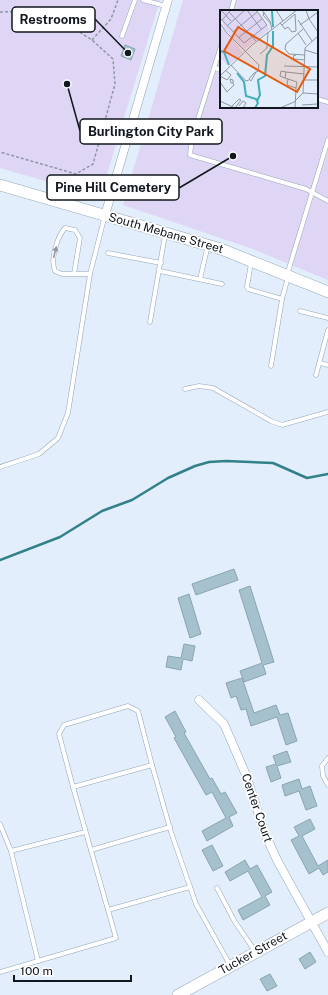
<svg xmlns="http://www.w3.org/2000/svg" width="328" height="995" viewBox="0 0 328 995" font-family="'Public Sans',sans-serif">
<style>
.green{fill:#dfd6f5;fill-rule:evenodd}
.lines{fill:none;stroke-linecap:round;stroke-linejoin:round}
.stream{stroke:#328189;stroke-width:2.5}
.building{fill:#a4c1cd;stroke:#89a5b1}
.lane-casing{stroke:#93a5b9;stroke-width:5}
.street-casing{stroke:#93a5b9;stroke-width:9}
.secondary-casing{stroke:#93a5b9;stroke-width:12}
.path{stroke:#8e98a3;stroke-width:1.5;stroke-dasharray:3 2;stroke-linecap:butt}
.lane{stroke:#fff;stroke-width:4}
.street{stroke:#fff;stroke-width:8}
.secondary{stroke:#fff;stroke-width:11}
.oneway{fill:#93979a}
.labels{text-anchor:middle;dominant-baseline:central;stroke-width:3.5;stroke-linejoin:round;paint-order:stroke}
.street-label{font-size:12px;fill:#10171e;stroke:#fff}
.inset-river{fill:none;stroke:#41afb7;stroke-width:2}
.inset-road{fill:none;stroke:#8e98a3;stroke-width:1}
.view{fill:#e8590c;fill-opacity:0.15;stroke:#e8590c;stroke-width:2}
.inset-edge{fill:none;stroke:#10171e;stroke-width:2}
.leader{fill:none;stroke:#10171e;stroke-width:1.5}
.callout-dot{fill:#10171e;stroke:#fff;stroke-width:1.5}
.callout{fill:#fff;stroke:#10171e;stroke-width:1.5}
.callout-label{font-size:13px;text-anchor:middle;font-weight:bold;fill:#10171e}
</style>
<rect width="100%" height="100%" fill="#e2eefb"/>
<g class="green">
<polygon points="0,0 160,0 100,197 0,168"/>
<path d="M183,0H328V280L250,248L123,205ZM221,11H317V107H221Z"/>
</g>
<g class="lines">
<polyline class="stream" points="0,560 60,537 102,511 132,500 168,478 195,466 209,462 226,461 273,463 307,478 328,474"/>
</g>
<g class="building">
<polygon points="125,45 135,49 131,60 121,56"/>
<polygon points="234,569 238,580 196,595 192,584"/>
<polygon points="250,586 274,662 263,665 266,674 244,682 240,671 262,663 239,590"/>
<polygon points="189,594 201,634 190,638 178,598"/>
<polygon points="184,644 195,646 192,661 183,659 181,670 166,667 168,656 181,658"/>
<polygon points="242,678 254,713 276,705 280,715 288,713 297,741 286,745 277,717 251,726 246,709 241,710 236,696 231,698 226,683"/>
<polygon points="175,711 186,732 184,733 210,779 212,778 221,794 225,792 237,813 229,817 233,826 207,841 202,831 226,818 212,792 206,795 174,738 176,737 165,717"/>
<polygon points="287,751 291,762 277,766 281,778 271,782 266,767 276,764 273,756"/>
<polygon points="299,779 302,789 310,786 317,806 306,810 299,791 285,796 282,785"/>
<polygon points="310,819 315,829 302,836 318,866 328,860 328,872 323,875 319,868 309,874 291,840 299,836 294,827"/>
<polygon points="212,845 223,866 213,871 202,850"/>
<polygon points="245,860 250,869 257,865 272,892 265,896 270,905 243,920 238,910 262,897 248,871 230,881 225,872"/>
<polygon points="310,952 316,962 305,969 299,959"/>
<polygon points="270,974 277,986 267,991 260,979"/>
</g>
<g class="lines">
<defs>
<g id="lane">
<polyline points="143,0 166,6"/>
<polyline points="231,11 234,0"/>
<polyline points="122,36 135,0"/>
<polyline points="221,46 192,138 190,155 306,189 328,201"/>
<polyline points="215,68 221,70"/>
<polyline points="317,99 328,102"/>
<polyline points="108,253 161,263"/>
<polyline points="251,263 247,287 248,289 282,299 288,277"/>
<polyline points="160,271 222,284"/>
<path d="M74,274L80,238L75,230L65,228C57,237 50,260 55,271L62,274H90"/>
<polyline points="287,275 328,140"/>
<polyline points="200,279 208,245"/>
<polyline points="300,311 328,318"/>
<polyline points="150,322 165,235"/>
<polyline points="320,363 328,365"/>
<polyline points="271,366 282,299"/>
<polyline points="316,375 328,330"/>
<polyline points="185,389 199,386 213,388 271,421 282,425 328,412"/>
<polyline points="0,467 39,454 58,438 68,413 90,274 105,215"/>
<polyline points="328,758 322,766 323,776 328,785"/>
<polyline points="73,787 59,734 64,725 128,706 138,711 152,765"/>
<polyline points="0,824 11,851"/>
<polyline points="85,832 11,851 38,961 116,938 73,787 152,765 171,832 196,904 230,965"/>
<polyline points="91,850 170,827"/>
<polyline points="217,888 235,922 255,951"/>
<polyline points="108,910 190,887"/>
<polyline points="0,972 38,961"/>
</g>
<g id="street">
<polyline points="105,215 168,0"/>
<polyline points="199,700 224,724 246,775 265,834 278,862 328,952"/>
</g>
<g id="secondary">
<polyline points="0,185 221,249 328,292"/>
<polyline points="178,995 328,913"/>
</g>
</defs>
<use href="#lane" class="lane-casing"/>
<use href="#street" class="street-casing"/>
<use href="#secondary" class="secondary-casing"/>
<g class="path">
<polyline points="0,12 37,11 64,22 92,40 113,59 115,84 93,164 76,174 0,152"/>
<polyline points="92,40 111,19 118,0"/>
</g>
<use href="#lane" class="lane"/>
<use href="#street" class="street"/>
<use href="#secondary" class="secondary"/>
</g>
<defs><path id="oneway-solid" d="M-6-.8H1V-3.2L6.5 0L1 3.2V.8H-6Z"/></defs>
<use class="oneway" href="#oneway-solid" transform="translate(55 252) rotate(-76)"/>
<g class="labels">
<g class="street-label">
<text transform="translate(166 233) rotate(16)">South Mebane Street</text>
<text transform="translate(257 808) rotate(71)">Center Court</text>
<text transform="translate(253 953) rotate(-29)">Tucker Street</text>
</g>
</g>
<g transform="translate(220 10)">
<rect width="98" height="98" fill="#e2eefb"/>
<path d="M0,0H38L37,2L50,19L24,40L4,18ZM0,15L23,42L8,56L0,47Z" fill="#dfd6f5"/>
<path class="inset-river" d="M52,1L53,17M0,41L4,42L9,55M17,63L24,72L26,86L36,89L38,93L35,98M37,91L40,85L38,70L45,66L47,45L53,36V21"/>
<path class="inset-road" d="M1,0L11,11M27,0L41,19M42,0L50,11L52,20M56,0L63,11M86,0L89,9L98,22M9,2L36,31M44,2L43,5L51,14M0,8L24,33L47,15L36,0M2,10L11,0M78,10L92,31M0,13L6,22L39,55L38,61L34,63L29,69L31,71L36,62M60,13L62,15L75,4L76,21L72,22L68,17L65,19L62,15M80,15L98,2M7,16L25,0M83,19L66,34L65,39L69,44L85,45M13,22L37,2M78,23L86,35M18,28L42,9M85,40L98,44M40,44L47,38L48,22M76,45L73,46L74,49L85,50M11,55L26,71L29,70M64,56L98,57M0,66L32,35L77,0M0,66L7,70L11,65L5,60M65,68L60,66L61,61L66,62M10,69L13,70V73H11ZM68,69L67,75L76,78L77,72L65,68L66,62L84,64M84,70H98M98,70V98M0,72L7,82L14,75L13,73M83,83L98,84M0,91L15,98M82,95L97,94M12,96L19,89L21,90L15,98M19,96L23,91L26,93L23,98M60,98L74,92L83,83L85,38L98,26M75,98L76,78"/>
<path class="view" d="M18,17L90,59L77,82L4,41Z"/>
<rect width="98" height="98" class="inset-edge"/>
</g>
<path class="leader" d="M128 53L95 19M67 84L80 131M233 156L179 188"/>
<g class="callout-dot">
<circle cx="128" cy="53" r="4"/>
<circle cx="67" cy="84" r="4"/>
<circle cx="233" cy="156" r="4"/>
</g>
<g class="callout">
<rect x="12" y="7" width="83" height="25" rx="4"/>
<rect x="80" y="119" width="142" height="25" rx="4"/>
<rect x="47" y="175" width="132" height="25" rx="4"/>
</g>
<g class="callout-label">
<text x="53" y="24">Restrooms</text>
<text x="151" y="136">Burlington City Park</text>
<text x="113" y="192">Pine Hill Cemetery</text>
</g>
<path d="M14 975v6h117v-6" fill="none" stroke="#10171e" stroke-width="2"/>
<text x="20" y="975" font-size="12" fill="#10171e" stroke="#ffffff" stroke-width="3" paint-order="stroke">100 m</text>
</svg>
